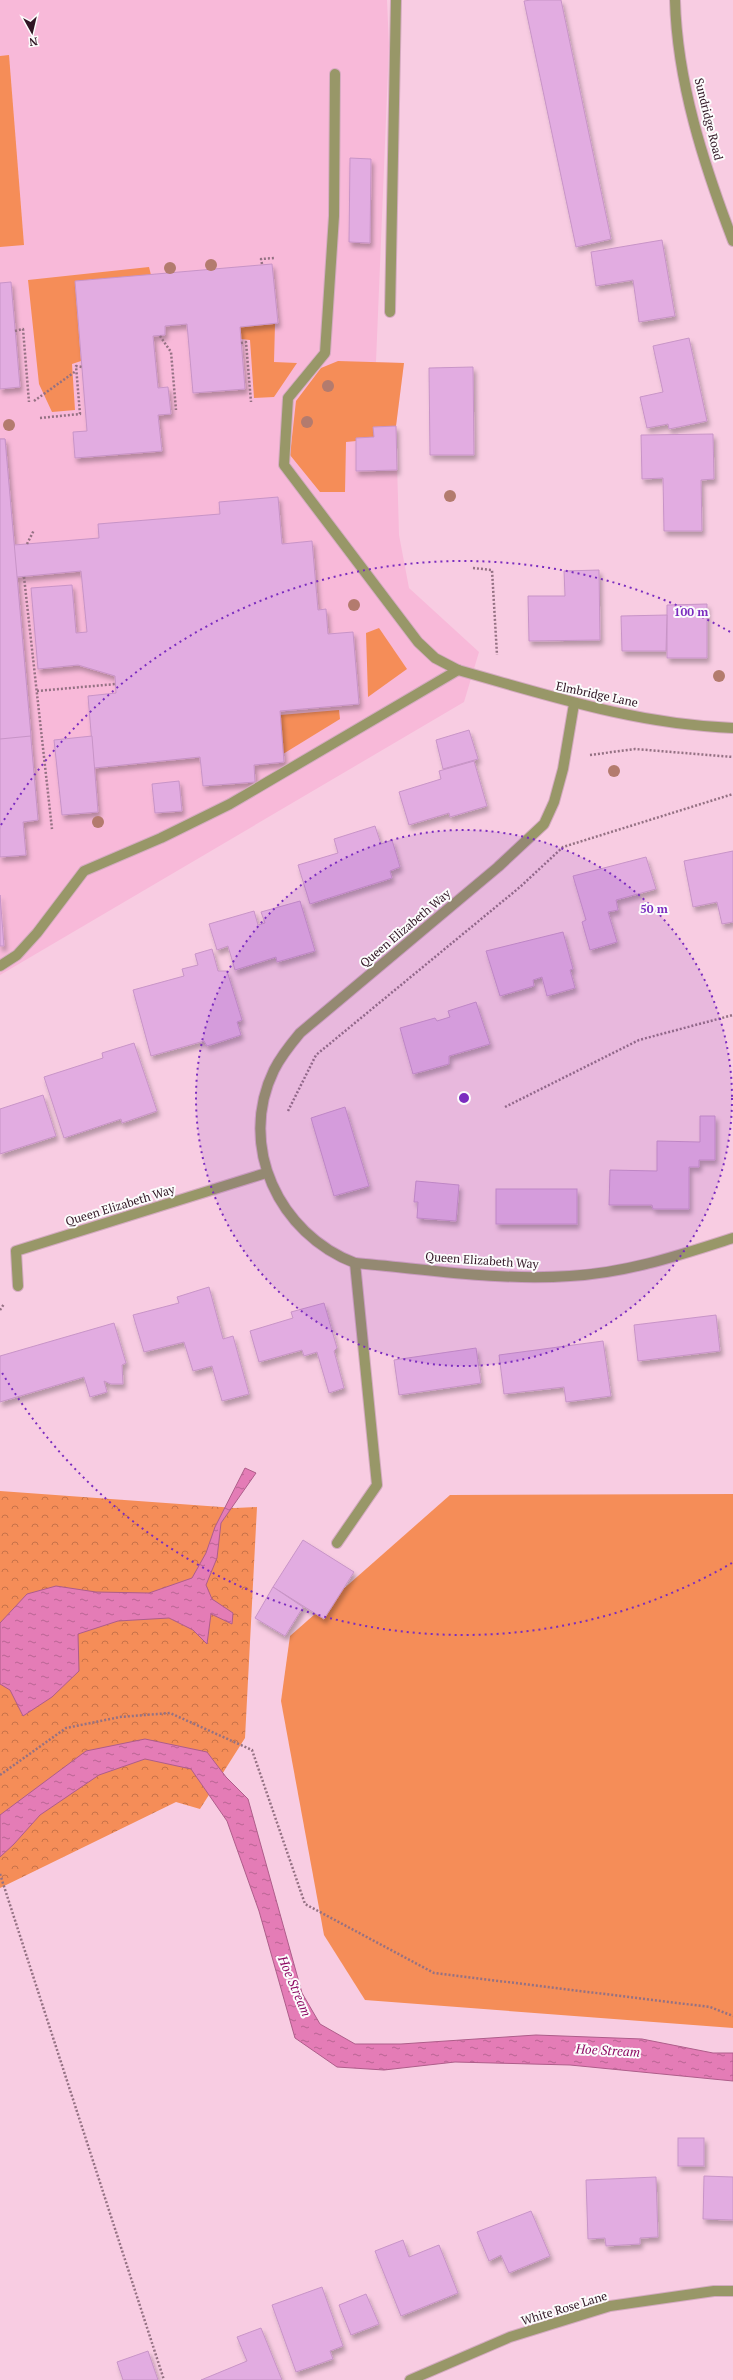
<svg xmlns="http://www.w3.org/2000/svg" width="733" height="2380" viewBox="0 0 733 2380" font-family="'PT Serif',serif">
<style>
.built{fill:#f8b9d9}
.green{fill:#f58d58}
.forest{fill:url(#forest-crowns)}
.water{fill:url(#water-ripples);stroke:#ae5d8a}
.building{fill:#e2ace1;stroke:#c894c7;filter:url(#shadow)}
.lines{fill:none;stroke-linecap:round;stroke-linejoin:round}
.lane-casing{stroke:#d4abc0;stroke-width:12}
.street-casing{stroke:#d4abc0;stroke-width:12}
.path{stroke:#947183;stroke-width:2.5;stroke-dasharray:2 2;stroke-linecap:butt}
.lane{stroke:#989768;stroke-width:10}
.street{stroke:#989768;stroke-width:10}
.tree{fill:#b37b6e}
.ring{fill:none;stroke:#7b2cbf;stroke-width:2;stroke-dasharray:2 4}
.labels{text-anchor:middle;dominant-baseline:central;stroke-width:4;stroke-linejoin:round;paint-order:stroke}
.street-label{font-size:12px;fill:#301624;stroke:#fcfcfc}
.water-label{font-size:13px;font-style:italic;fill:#8d0a63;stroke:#fcfcfc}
.centre{fill:#7b2cbf;stroke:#fcfcfc;stroke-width:2}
.ring-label{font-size:12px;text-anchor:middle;font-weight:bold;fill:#7b2cbf;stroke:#fcfcfc;stroke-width:4;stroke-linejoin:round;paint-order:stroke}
</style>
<defs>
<pattern id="forest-crowns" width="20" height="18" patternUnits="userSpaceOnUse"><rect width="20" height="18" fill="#f58d58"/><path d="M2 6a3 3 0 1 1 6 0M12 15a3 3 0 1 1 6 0" fill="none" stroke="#c77249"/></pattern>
<pattern id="water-ripples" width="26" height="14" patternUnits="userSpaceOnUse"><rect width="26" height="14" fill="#e47cb6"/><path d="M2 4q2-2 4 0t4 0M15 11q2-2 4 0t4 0" fill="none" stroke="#b96594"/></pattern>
<filter id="shadow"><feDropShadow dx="2.5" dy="4.5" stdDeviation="2" flood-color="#0004"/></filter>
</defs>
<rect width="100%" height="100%" fill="#f8cce2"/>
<polygon class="built" points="0,0 387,0 389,46 376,362 404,363 396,426 399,535 409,588 479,652 464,702 0,975"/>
<g class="green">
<polygon points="9,55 24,245 0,247 0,56"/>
<polygon points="149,267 151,275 75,281 81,361 72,364 75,410 52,412 39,384 28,280"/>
<polygon points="275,324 274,362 297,363 274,397 254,398 250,340 241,339 240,327"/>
<polygon points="338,361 404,363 396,426 374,427 374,437 356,438 356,441 346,442 345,492 320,492 290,455 296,401 321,368"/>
<polygon points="379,628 407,669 368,697 366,633"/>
<polygon points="339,710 340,719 283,754 280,715"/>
<polygon points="733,1494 733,2028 365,2000 324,1935 281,1701 290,1636 450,1495"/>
</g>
<polygon class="forest" points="0,1491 235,1508 257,1507 245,1738 200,1809 176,1802 0,1888"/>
<g class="water">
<polygon points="245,1468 256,1473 221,1523 217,1558 206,1585 212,1599 233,1613 232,1624 211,1614 207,1644 193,1630 169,1618 118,1621 78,1634 79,1671 52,1697 23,1716 10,1690 0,1684 0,1623 27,1594 56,1586 96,1592 149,1593 192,1578 206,1553 215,1527"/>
<polygon points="145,1739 207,1752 226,1777 248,1799 302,1993 320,2024 355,2044 401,2044 536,2035 642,2039 713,2053 733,2053 733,2081 570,2065 455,2062 384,2070 337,2067 295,2038 259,1911 227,1821 191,1769 145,1759 99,1775 40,1815 14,1844 0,1857 0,1815 86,1751"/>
</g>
<g class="building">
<polygon points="531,0 561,0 611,239 576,247 524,1"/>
<polygon points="350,158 371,159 370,243 349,242"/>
<polygon points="662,240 675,316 639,322 633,280 596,286 591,252"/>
<polygon points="272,264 278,323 240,327 245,389 193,393 187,324 165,326 165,335 153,336 158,388 168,387 171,414 158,415 162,451 75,458 73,432 87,431 75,281"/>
<polygon points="11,282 20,387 0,389 0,283"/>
<polygon points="689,338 707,421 669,429 668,424 647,428 640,397 663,392 653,346"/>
<polygon points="473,367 474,455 430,455 429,368"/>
<polygon points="396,426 397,470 356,471 356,438 374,437 373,427"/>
<polygon points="713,434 714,479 701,480 702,531 664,531 663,478 642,479 641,435"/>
<polygon points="0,439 5,439 14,545 99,538 98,524 220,514 219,502 278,497 282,544 312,541 318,610 326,609 328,634 353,632 359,704 280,711 284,762 254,765 255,782 203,786 200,757 94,768 88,696 116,693 115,676 78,665 38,669 31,588 72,585 76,633 87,632 81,571 17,577 38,820 23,822 26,855 0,857"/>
<polygon points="0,439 5,439 31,736 0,739"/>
<polygon points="599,570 600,640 529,641 528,596 565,596 564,571"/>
<polygon points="707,604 707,658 667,658 667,605"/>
<polygon points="667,615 666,651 622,651 621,616"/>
<polygon points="469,730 478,759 443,769 436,740"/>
<polygon points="92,736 98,812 62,815 54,740"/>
<polygon points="474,761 487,806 450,817 449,813 409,825 399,792 441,779 439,771"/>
<polygon points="179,781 182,811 155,813 152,784"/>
<polygon points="375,826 381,844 392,840 400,867 390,871 392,878 310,904 298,865 338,853 334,839"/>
<polygon points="733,851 733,922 722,924 717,902 693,907 684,861"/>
<polygon points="646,857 656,889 616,900 618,910 608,912 617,942 590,950 582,922 586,920 573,876"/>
<polygon points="0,895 4,946 0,946"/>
<polygon points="300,901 315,951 277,962 276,957 235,970 228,946 217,950 209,924 254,911 258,925 265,923 261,912"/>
<polygon points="563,932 573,969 570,970 575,988 547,996 542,977 533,980 534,986 500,996 486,951"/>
<polygon points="212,949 218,971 227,971 242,1020 237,1022 241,1035 207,1046 204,1041 151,1056 133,990 184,976 182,969 198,965 195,954"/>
<polygon points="476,1002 490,1044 449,1056 449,1064 413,1074 400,1028 435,1018 437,1021 450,1017 448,1011"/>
<polygon points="134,1043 157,1111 122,1123 121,1119 64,1138 44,1077 103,1058 102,1053"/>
<polygon points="43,1095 56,1136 0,1154 0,1109"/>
<polygon points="345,1107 369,1186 334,1196 311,1118"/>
<polygon points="700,1116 715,1116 715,1160 699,1160 699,1167 689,1167 689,1209 653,1209 652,1205 609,1205 610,1170 657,1171 657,1141 700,1142"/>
<polygon points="416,1181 459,1185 456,1221 417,1218 418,1202 414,1202"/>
<rect x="496" y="1189" width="81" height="35"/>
<polygon points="209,1287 223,1339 233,1336 249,1394 222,1401 212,1366 193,1371 184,1342 144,1352 133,1315 179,1303 177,1297"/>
<polygon points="324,1303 337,1348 334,1351 344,1388 329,1393 317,1352 304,1356 302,1350 259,1362 250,1331 293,1318 291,1312"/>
<polygon points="716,1315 720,1351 638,1361 634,1325"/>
<polygon points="114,1323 126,1363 122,1365 123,1384 111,1384 104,1381 107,1392 90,1397 84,1377 0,1402 0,1356"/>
<polygon points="603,1341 611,1396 566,1402 564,1387 504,1394 499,1355"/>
<polygon points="476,1348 481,1383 399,1395 394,1360"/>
<polygon points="303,1540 354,1572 324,1619 273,1587"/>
<polygon points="273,1587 303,1607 285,1636 255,1618"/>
<rect x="678" y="2138" width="26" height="28"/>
<polygon points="704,2176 733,2177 733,2220 703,2219"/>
<polygon points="656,2177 658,2237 640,2238 640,2244 606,2246 605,2238 588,2239 586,2180"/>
<polygon points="531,2211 550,2256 509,2273 501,2255 489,2261 477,2232"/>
<polygon points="403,2240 409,2257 439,2245 458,2293 401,2316 375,2251"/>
<polygon points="322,2287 343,2346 330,2351 333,2359 296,2372 272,2305"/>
<polygon points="366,2294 379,2324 351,2335 339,2305"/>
<polygon points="261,2328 282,2380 201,2380 247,2361 237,2337"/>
<polygon points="148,2351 158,2380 123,2380 117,2362"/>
</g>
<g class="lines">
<defs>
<g id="lane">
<polyline points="335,74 334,216 325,353 288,398 284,465 418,642 435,658 458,670"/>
<polyline points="390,312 396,0"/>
<polyline points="0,966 17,955 37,933 84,871 161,838 230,804 458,670"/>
<polyline points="337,1543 377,1485 355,1263"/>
</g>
<g id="street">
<path d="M675,0C677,82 704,165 733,241"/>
<path d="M458,670C551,696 635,724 733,728"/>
<path d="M574,704L563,769L554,802L544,824L498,867L300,1033C290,1045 281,1056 274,1070C237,1146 279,1234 355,1263C426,1269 499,1281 570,1276C627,1273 680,1255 733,1238"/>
<polyline points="18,1286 16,1251 266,1173"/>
<polyline points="410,2380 510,2337 610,2306 714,2291 733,2291"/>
</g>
</defs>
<use href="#lane" class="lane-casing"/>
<use href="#street" class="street-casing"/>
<g class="path">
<polyline points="262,264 261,259 275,258"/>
<polyline points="15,331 23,329 29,402"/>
<polyline points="160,336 171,352 176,410"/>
<polyline points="241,343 246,342 251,402"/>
<polyline points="34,401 76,371"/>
<polyline points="40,418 80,414 76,366 82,367"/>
<polyline points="27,544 34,530"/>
<polyline points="473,568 492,570 497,655"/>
<polyline points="24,577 52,829"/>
<polyline points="37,691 116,684"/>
<polyline points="590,755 635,749 733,757"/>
<polyline points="505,1107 639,1040 733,1015"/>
<polyline points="288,1111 316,1055 520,887 563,847 733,794"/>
<polyline points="0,1310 4,1304"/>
<polyline points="0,1775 66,1728 120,1717 170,1713 252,1750 305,1904 434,1973 710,2007 733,2016"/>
<polyline points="0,1874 164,2380"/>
</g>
<use href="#lane" class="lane"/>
<use href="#street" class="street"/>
</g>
<g class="tree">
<circle cx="211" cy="265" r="6"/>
<circle cx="170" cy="268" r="6"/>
<circle cx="328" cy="386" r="6"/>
<circle cx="307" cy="422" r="6"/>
<circle cx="9" cy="425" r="6"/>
<circle cx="450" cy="496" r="6"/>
<circle cx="354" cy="605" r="6"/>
<circle cx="719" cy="676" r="6"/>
<circle cx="614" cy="771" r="6"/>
<circle cx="98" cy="822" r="6"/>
</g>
<circle cx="464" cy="1098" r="268" fill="#7b2cbf" fill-opacity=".12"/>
<g class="ring">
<circle cx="464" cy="1098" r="268"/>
<path d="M732 1563A537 537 0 0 1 1 1371M1 825A537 537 0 0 1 732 633"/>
</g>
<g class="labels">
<g class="street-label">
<text transform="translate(709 119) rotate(76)">Sundridge Road</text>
<text transform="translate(597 694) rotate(12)">Elmbridge Lane</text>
<text transform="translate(405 928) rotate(-40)">Queen Elizabeth Way</text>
<text transform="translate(120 1205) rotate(-17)">Queen Elizabeth Way</text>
<text transform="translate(482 1260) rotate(4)">Queen Elizabeth Way</text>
<text transform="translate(564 2308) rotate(-17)">White Rose Lane</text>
</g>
<g class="water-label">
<text transform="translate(295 1986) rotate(67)">Hoe Stream</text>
<text transform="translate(608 2050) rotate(3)">Hoe Stream</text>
</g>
</g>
<circle cx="464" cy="1098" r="6" class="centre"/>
<g class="ring-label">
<text x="691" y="616">100 m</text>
<text x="654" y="913">50 m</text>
</g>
<g transform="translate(32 32) rotate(172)" stroke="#fcfcfc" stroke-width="3" paint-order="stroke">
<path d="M0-3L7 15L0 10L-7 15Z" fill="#301624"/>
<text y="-6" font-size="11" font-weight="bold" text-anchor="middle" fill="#301624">N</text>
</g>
</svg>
